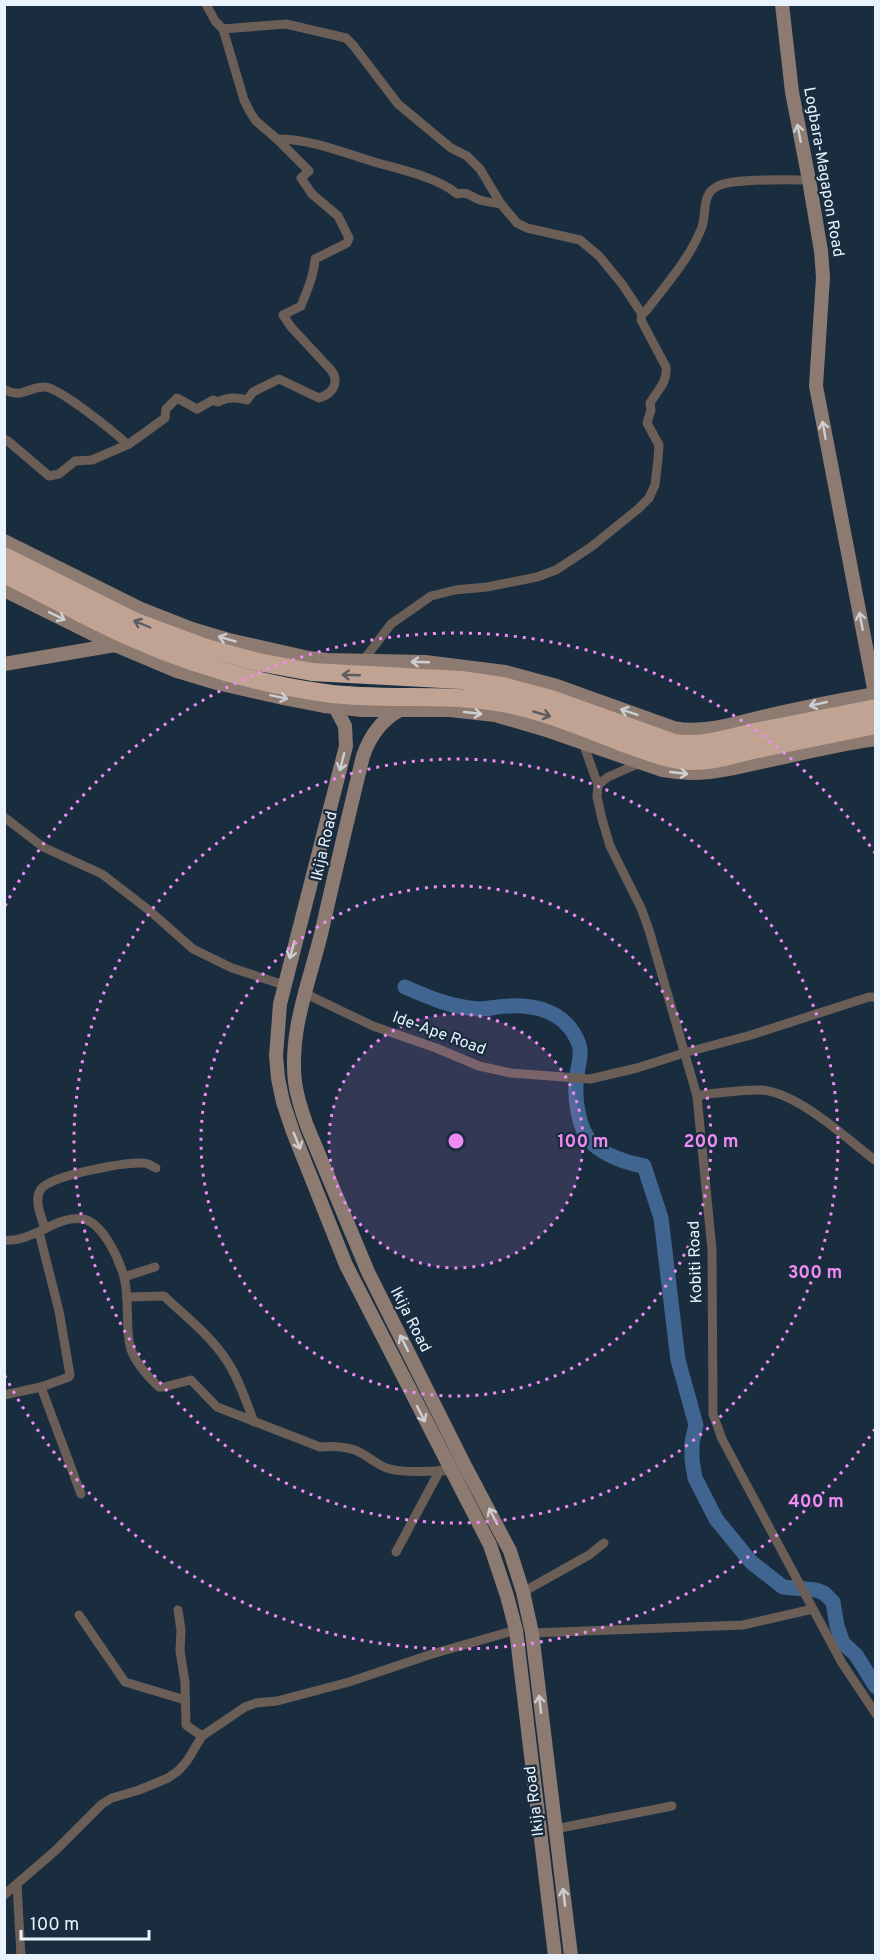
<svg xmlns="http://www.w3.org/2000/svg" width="880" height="1960" viewBox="0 0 880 1960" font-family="Overpass,sans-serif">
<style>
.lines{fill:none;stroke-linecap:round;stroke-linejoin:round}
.river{stroke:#406591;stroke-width:15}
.street{stroke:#6a5e57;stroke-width:9}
.secondary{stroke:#8d7a70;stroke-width:14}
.highway{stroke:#c1a394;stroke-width:18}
.highway-bridge{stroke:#c1a394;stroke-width:18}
.oneway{stroke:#cdcfd3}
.oneway2{stroke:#5d5c61}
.ring{fill:none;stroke:#f08bf5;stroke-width:3;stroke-dasharray:3 6}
.labels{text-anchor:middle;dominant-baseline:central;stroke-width:4.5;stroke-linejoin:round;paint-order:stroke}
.street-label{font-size:16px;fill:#e9f3fd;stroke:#1a2d3f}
.centre{fill:#f08bf5;stroke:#1a2d3f;stroke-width:3}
.ring-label{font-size:18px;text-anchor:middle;font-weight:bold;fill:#f08bf5;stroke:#1a2d3f;stroke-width:4.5;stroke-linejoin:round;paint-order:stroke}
</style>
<rect width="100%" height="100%" fill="#1a2d3f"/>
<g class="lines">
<path class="river" d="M405,987C430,998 453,1008 480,1009C489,1009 499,1006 508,1006C531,1005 555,1009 570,1028C588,1052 577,1059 576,1085C575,1102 579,1129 591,1142C603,1155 627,1163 644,1166L661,1218L678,1360L696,1425L692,1442V1460L695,1478L716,1519L751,1562L783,1587L816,1590L824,1593L833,1602L837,1626L843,1643L856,1655L876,1687"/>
<g class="street">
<path d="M223,29L286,24L346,38L353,45L398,104L451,148L467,156L480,169L501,204L517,223L527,228L580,240L599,256L622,284L642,314L641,320L666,367C668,382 657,391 650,403L651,410L647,423L659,445L658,459L655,485L649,498L638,509L591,547L556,570L537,577L487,587L455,590L431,596L391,624L363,661"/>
<path d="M277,139C315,139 348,155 385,165C407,171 440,179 457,194C468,191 471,197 480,200C487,202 494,203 501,204"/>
<path d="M642,314L646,311C666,285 690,258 702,227C707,212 701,194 718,186C734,178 789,180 809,180"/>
<path d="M4,389C22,400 29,386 45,387C60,388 114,432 126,443"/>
<path d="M4,439L8,441L49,476L59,474L75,461L92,460L129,444L165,418L166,409L177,398L197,409L213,400L218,402C227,397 237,397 247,400L253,392L279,379L319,398C333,394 340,382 331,370L291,327L283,315L301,306C307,291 314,275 315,259L347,243L349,238L338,216L312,194L301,178L309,171L277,139L256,121L250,112L244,100L223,29L215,21L206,4"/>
<polyline points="583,743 598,785 597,797 602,819 610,846 641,908 649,930 697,1096 712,1250 713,1414 722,1439 784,1555 842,1663 876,1714"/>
<polyline points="598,785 608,777 640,763"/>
<polyline points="4,817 43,847 102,874 150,911 193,949 232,968 284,985"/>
<polyline points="304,993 373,1026 436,1048 479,1066 511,1073 590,1079 637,1068 684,1053 751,1035 869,997 876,997"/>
<path d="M697,1096L706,1094C724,1093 744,1089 762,1090C800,1094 846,1138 876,1161"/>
<path d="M45,1229C42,1218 33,1200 41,1189C52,1175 125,1162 143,1163C148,1163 152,1166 156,1168"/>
<path d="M4,1240C33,1243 55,1215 83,1219C103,1223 119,1259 124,1277C130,1300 125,1324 130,1346C133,1360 148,1377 159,1387H164L191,1380L217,1407L320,1447C334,1446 349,1446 361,1453C371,1458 379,1467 390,1469C409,1474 431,1470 451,1471"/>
<polyline points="124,1277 155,1267"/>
<path d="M127,1297L164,1296C185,1316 211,1336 227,1361C239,1379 246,1401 254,1422"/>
<polyline points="41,1387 81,1494"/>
<polyline points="4,1395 41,1387 69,1377 70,1375 59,1311 39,1232"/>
<polyline points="396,1552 440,1470"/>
<polyline points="523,1592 589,1555 604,1543"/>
<polyline points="178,1610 181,1630 180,1651 185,1682 186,1725 202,1736"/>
<polyline points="79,1615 125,1682 185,1700"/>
<polyline points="532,1633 743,1625 813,1609"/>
<polyline points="555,1829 672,1806"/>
<polyline points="17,1885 21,1956"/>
<polyline points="4,1895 56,1850 102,1804 112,1798 139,1790 168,1778 178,1771 187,1761 202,1736 245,1707 256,1703 277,1701 349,1682 432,1654 516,1630"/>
</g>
<g class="secondary">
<polyline points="782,4 792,92 809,180 821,251 823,277 816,386 876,699"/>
<path d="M4,541L141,609L192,629L229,640L309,658L327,660L425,662L505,672L557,686L674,728C705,734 736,723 766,716C802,708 838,700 876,694"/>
<path d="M4,590L115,645L177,671L217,683L283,698L324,706L362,710H450L495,715L543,729L662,770C702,778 733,768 771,760C806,752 840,744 876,739"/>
<polyline points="4,664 115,645"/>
<polyline points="335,707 345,726 346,746 280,1004 276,1056 278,1078 283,1102 293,1132 346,1265 490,1545 507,1596 516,1630 555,1956"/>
<path d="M400,710C381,720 370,736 363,756C349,814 335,872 322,930C310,981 289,1029 295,1082C297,1097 302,1112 307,1126L368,1272L463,1462L510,1551L523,1592L532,1633L571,1956"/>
</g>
<g class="highway">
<polyline points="755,732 876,708"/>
<polyline points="758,749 876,725"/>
</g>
<g class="highway-bridge">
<path d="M4,556L136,622L206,648L258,662L312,672L461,680L502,686L551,699L674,743C702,747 728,738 755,732"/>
<path d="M4,574C46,595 88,618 130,637C191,664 259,684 325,693C382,701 440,693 497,702C541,709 584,728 626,744C648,751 669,761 691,761C713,762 737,753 758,749"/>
</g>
</g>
<defs><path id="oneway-shaft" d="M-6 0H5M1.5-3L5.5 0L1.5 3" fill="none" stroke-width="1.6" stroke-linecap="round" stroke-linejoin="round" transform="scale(1.5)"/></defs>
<g class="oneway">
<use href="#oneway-shaft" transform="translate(799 133) rotate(-101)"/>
<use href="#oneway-shaft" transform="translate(824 430) rotate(-100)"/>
<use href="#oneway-shaft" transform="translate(57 616) rotate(26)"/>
<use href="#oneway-shaft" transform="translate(861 621) rotate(-101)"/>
<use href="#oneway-shaft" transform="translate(227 639) rotate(-164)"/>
<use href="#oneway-shaft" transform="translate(420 662) rotate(-178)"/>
<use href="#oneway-shaft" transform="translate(279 697) rotate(12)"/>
<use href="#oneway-shaft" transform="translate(818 704) rotate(167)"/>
<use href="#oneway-shaft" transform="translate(629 712) rotate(-161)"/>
<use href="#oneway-shaft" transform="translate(473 713) rotate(6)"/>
<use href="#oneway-shaft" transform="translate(342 762) rotate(104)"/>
<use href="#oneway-shaft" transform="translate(679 773) rotate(6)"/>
<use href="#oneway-shaft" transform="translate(292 950) rotate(105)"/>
<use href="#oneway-shaft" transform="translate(297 1141) rotate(68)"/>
<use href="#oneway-shaft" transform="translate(404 1343) rotate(-117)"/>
<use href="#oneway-shaft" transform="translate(421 1414) rotate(63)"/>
<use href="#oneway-shaft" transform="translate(493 1516) rotate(-117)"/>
<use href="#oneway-shaft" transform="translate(540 1704) rotate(-97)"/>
<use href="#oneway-shaft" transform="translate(564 1897) rotate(-97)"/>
</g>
<g class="oneway2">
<use href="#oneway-shaft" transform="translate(142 624) rotate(-157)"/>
<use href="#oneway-shaft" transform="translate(351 675) rotate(-178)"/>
<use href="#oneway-shaft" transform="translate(542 714) rotate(16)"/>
</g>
<circle cx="456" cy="1141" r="127" fill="#f08bf5" fill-opacity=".12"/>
<g class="ring">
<circle cx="456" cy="1141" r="127"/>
<circle cx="456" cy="1141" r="255"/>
<circle cx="456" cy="1141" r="382"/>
<path d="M875 1429A509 509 0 0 1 5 1376M5 906A509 509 0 0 1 875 853"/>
</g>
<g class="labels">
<g class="street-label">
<text transform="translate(823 172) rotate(80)">Logbara-Magapon Road</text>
<text transform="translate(325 846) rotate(-77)">Ikija Road</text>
<text transform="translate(439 1034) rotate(20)">Ide-Ape Road</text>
<text transform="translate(696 1262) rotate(-92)">Kobiti Road</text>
<text transform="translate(410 1320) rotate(63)">Ikija Road</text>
<text transform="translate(535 1801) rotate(-97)">Ikija Road</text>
</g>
</g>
<circle cx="456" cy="1141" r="9" class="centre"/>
<g class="ring-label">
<text x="583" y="1147">100 m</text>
<text x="711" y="1147">200 m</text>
<text x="815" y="1278">300 m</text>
<text x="816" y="1507">400 m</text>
</g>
<rect width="880" height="1960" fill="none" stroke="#e9f3fd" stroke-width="12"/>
<path d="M21 1930v9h128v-9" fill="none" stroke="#e9f3fd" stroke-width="3"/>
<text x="30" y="1930" font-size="18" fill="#e9f3fd" stroke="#1a2d3f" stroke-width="4.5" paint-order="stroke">100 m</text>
</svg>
